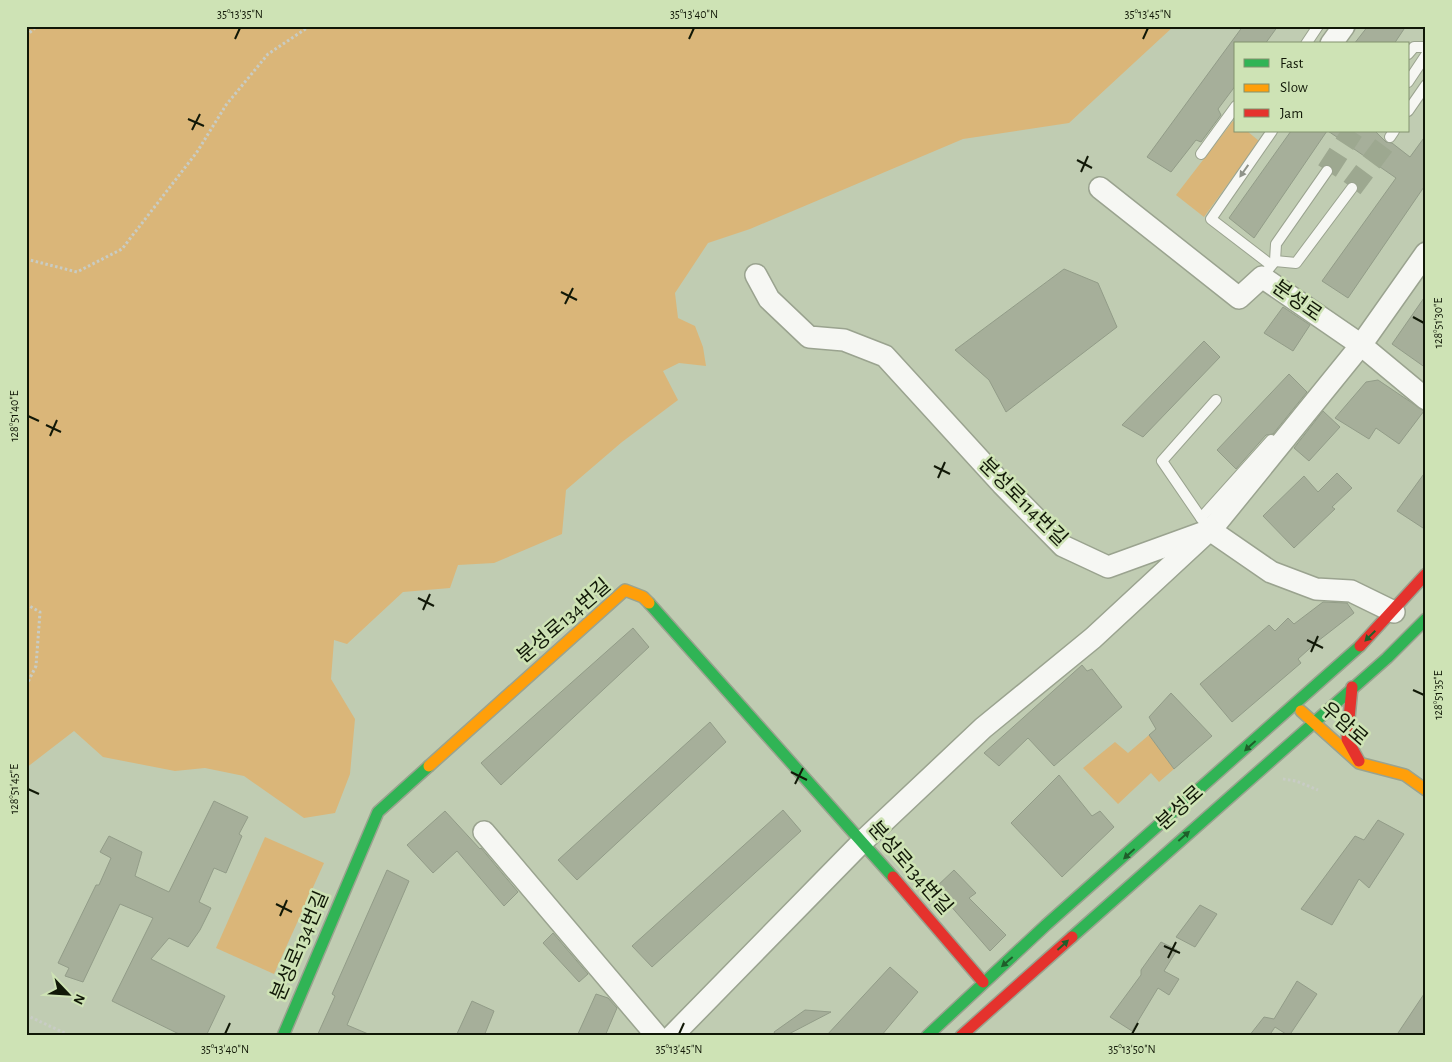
<svg xmlns="http://www.w3.org/2000/svg" width="1452" height="1062" viewBox="0 0 1452 1062" font-family="'Alegreya Sans','Noto Sans KR',sans-serif">
<style>
.green{fill:#dab679}
.building{fill:#a6af9a;stroke:#929c88}
.lines{fill:none;stroke-linecap:round;stroke-linejoin:round}
.street-tunnel{stroke:#9da890;stroke-width:21;stroke-dasharray:21 11;stroke-linecap:butt}
.lane-casing{stroke:#9aa38f;stroke-width:12}
.street-casing{stroke:#9aa38f;stroke-width:24}
.fast-casing{stroke:#9aa38f;stroke-width:14}
.slow-casing{stroke:#9aa38f;stroke-width:14}
.jam-casing{stroke:#9aa38f;stroke-width:14}
.path{stroke:#c8ccc5;stroke-width:3;stroke-dasharray:2.5 2.5;stroke-linecap:butt}
.lane{stroke:#f6f7f3;stroke-width:10}
.street{stroke:#f6f7f3;stroke-width:21}
.fast{stroke:#30b455;stroke-width:11}
.slow{stroke:#ff9f0a;stroke-width:11}
.jam{stroke:#e5322d;stroke-width:11}
.oneway{fill:#8f9389}
.oneway2{fill:#1f5e2a}
.ticks{fill:none;stroke:#111807;stroke-width:2}
.labels{text-anchor:middle;dominant-baseline:central;stroke-width:5;stroke-linejoin:round;paint-order:stroke}
.street-label{font-size:20px;fill:#111807;stroke:#cee3b5}
.neatline{fill:none;stroke:#111807;stroke-width:2}
.ticks-label{font-size:12px;text-anchor:middle;fill:#111807}
</style>
<rect width="100%" height="100%" fill="#c0ccb2"/>
<g class="green">
<polygon points="26,26 1174,26 1069,123 963,139 750,229 708,243 675,293 678,318 695,326 703,347 706,366 679,363 663,371 678,400 622,442 566,490 562,534 494,563 458,565 450,588 403,592 347,644 334,640 331,679 355,719 350,774 335,813 304,818 244,776 205,768 175,771 103,757 74,731 26,768"/>
<polygon points="1233,121 1236,123 1236,131 1247,131 1259,141 1204,217 1176,195"/>
<polygon points="1149,735 1174,769 1159,782 1151,773 1118,804 1083,768 1115,742 1128,753"/>
<polygon points="265,837 324,863 274,974 216,948"/>
</g>
<g class="building">
<polygon points="1243,26 1278,26 1265,44 1236,44 1236,85 1218,109 1221,115 1201,142 1196,140 1171,172 1147,157"/>
<polygon points="1368,26 1406,26 1394,44 1354,44"/>
<polygon points="1291,131 1327,131 1254,238 1229,218"/>
<polygon points="1328,131 1375,131 1386,142 1392,143 1410,157 1426,135 1426,184 1348,298 1322,281 1396,178"/>
<polygon points="1064,269 1098,283 1117,327 1006,412 989,380 955,350"/>
<polygon points="1426,295 1426,368 1392,344"/>
<polygon points="1283,307 1310,325 1293,351 1264,333"/>
<polygon points="1204,341 1220,357 1143,437 1122,425"/>
<polygon points="1289,374 1307,392 1273,434 1266,435 1236,469 1217,450"/>
<polygon points="1378,380 1424,411 1399,444 1376,428 1369,439 1335,418 1366,382"/>
<polygon points="1323,411 1340,427 1309,461 1294,448"/>
<polygon points="1426,471 1426,530 1397,511"/>
<polygon points="1337,473 1352,488 1332,507 1335,509 1294,548 1263,516 1304,476 1318,492"/>
<polygon points="1323,602 1347,603 1354,613 1318,641 1298,659 1301,663 1232,722 1200,684 1269,625 1275,631 1288,618 1294,624"/>
<polygon points="633,628 649,647 501,785 481,763"/>
<polygon points="1082,665 1087,671 1092,669 1122,707 1054,766 1028,738 999,766 984,753"/>
<polygon points="1171,693 1212,736 1174,769 1149,735 1156,729 1149,717"/>
<polygon points="710,722 726,742 577,880 558,860"/>
<polygon points="1059,775 1092,816 1100,811 1114,827 1062,877 1011,823"/>
<polygon points="214,801 248,817 239,834 242,836 226,873 214,868 199,902 211,908 200,930 188,947 169,938 151,959 225,996 206,1036 183,1036 112,1001 153,918 120,904 83,982 65,976 69,968 58,963 96,885 99,885 111,858 100,852 109,836 142,852 135,876 169,892"/>
<polygon points="783,810 801,831 652,967 632,946"/>
<polygon points="445,811 480,849 481,848 518,892 504,906 457,851 433,873 407,845"/>
<polygon points="1378,820 1404,834 1369,888 1359,879 1332,925 1301,909 1355,836 1364,840"/>
<polygon points="387,870 409,881 347,1025 373,1036 317,1036 335,996 332,994"/>
<polygon points="954,870 976,893 969,898 1006,935 990,951 935,888"/>
<polygon points="1200,905 1217,914 1195,947 1176,937"/>
<polygon points="553,933 588,974 579,982 543,943"/>
<polygon points="1161,942 1177,950 1164,971 1179,979 1169,995 1158,988 1132,1031 1110,1017 1141,975 1141,970"/>
<polygon points="890,967 918,992 881,1036 826,1036"/>
<polygon points="1297,981 1317,994 1289,1036 1275,1027 1269,1036 1249,1036 1264,1017 1274,1019"/>
<polygon points="1426,991 1426,1036 1396,1036"/>
<polygon points="596,994 608,998 617,1008 605,1036 577,1036"/>
<polygon points="472,1001 494,1011 484,1036 456,1036"/>
<polygon points="805,1010 831,1012 785,1036 776,1036 774,1032"/>
</g>
<g class="lines">
<g class="street-tunnel">
<polyline points="1327,171 1353,131"/>
<polyline points="1352,188 1390,137"/>
</g>
<defs>
<g id="lane">
<polyline points="1306,44 1318,26"/>
<polyline points="1408,54 1414,47 1426,47"/>
<polyline points="1408,82 1426,55"/>
<polyline points="1408,111 1426,85"/>
<polyline points="1390,137 1394,131"/>
<polyline points="1201,154 1236,106"/>
<polyline points="1275,261 1296,263 1352,188"/>
<polyline points="1271,265 1211,219 1272,131"/>
<polyline points="1267,271 1275,261 1276,244 1327,171"/>
<polyline points="1201,518 1162,461 1216,400"/>
<polyline points="1205,523 1201,518 1271,440"/>
</g>
<g id="street">
<polyline points="1331,44 1344,26"/>
<polyline points="1100,188 1239,298 1262,277 1361,345 1426,399"/>
<polyline points="756,275 769,299 809,337 844,340 885,356 1002,484 1063,546 1108,567 1210,530 1271,572 1316,589 1351,591 1394,612"/>
<polyline points="484,832 657,1036"/>
<polyline points="672,1036 863,841 983,728 1093,638 1215,525 1361,345 1426,253"/>
</g>
<g id="fast">
<polyline points="649,603 893,877"/>
<polyline points="1072,937 1387,658 1426,619"/>
<polyline points="283,1036 378,812 429,766"/>
<polyline points="927,1036 1046,925 1360,646"/>
</g>
<g id="slow">
<polyline points="1301,711 1359,763 1405,775 1426,790"/>
<polyline points="429,766 625,590 643,597 649,603"/>
</g>
<g id="jam">
<polyline points="1360,646 1426,574"/>
<polyline points="1352,687 1347,739 1359,761"/>
<polyline points="893,877 983,982"/>
<polyline points="961,1036 1072,937"/>
</g>
</defs>
<use href="#lane" class="lane-casing"/>
<use href="#street" class="street-casing"/>
<use href="#fast" class="fast-casing"/>
<use href="#slow" class="slow-casing"/>
<use href="#jam" class="jam-casing"/>
<g class="path">
<polyline points="26,36 37,26"/>
<polyline points="26,259 77,272 122,249 197,152 226,105 268,54 310,26"/>
<polyline points="26,604 40,612 36,666 26,686"/>
<polyline points="1283,779 1296,781 1318,790"/>
<polyline points="26,1015 71,1036"/>
</g>
<use href="#lane" class="lane"/>
<use href="#street" class="street"/>
<use href="#fast" class="fast"/>
<use href="#slow" class="slow"/>
<use href="#jam" class="jam"/>
</g>
<defs><path id="oneway-solid" d="M-6-.8H1V-3.2L6.5 0L1 3.2V.8H-6Z" transform="scale(1.25)"/></defs>
<use class="oneway" href="#oneway-solid" transform="translate(1244 171) rotate(125)"/>
<g class="oneway2">
<use href="#oneway-solid" transform="translate(1370 636) rotate(135)"/>
<use href="#oneway-solid" transform="translate(1250 746) rotate(138)"/>
<use href="#oneway-solid" transform="translate(1184 836) rotate(-41)"/>
<use href="#oneway-solid" transform="translate(1129 854) rotate(138)"/>
<use href="#oneway-solid" transform="translate(1063 945) rotate(-42)"/>
<use href="#oneway-solid" transform="translate(1007 962) rotate(139)"/>
</g>
<path class="ticks" d="M235,39L240,28M689,39L694,28M1143,39L1148,28M188,119L204,126M192,130L200,114M1077,160L1092,168M1081,172L1088,156M561,292L577,300M565,304L573,288M1413,317L1424,323M28,416L39,421M46,425L61,432M50,436L57,420M934,466L950,474M938,478L945,462M418,598L434,606M423,610L430,594M1307,640L1323,648M1311,652L1318,636M1413,690L1424,695M791,772L807,780M795,784L803,768M28,789L39,794M276,904L292,912M280,916L287,900M1164,946L1180,953M1168,958L1176,942M225,1034L230,1023M679,1034L684,1023M1132,1034L1138,1023"/>
<g class="labels">
<g class="street-label">
<text transform="translate(1297 301) rotate(35)">분성로</text>
<text transform="translate(1023 502) rotate(45)">분성로114번길</text>
<text transform="translate(564 621) rotate(-41)">분성로134번길</text>
<text transform="translate(1344 724) rotate(41)">우암로</text>
<text transform="translate(1180 808) rotate(-42)">분성로</text>
<text transform="translate(910 868) rotate(49)">분성로134번길</text>
<text transform="translate(300 946) rotate(-67)">분성로134번길</text>
</g>
</g>
<rect width="1452" height="1062" fill="none" stroke="#cee3b5" stroke-width="55"/>
<rect x="1234" y="42" width="175" height="90" fill="#cee3b5" stroke="#82926f"/>
<rect x="1244" y="59" width="25" height="8" fill="#30b455" stroke="#82926f"/>
<text x="1280" y="68" font-size="15" fill="#111807">Fast</text>
<rect x="1244" y="84" width="25" height="8" fill="#ff9f0a" stroke="#82926f"/>
<text x="1280" y="92" font-size="15" fill="#111807">Slow</text>
<rect x="1244" y="109" width="25" height="8" fill="#e5322d" stroke="#82926f"/>
<text x="1280" y="118" font-size="15" fill="#111807">Jam</text>
<g transform="translate(68 994) rotate(115)" stroke="#cee3b5" stroke-width="4" paint-order="stroke">
<path d="M0-4L9 19L0 12L-9 19Z" fill="#111807"/>
<text y="-8" font-size="14" font-weight="bold" text-anchor="middle" fill="#111807">N</text>
</g>
<rect x="28" y="28" width="1396" height="1006" class="neatline"/>
<g class="ticks-label">
<text x="240" y="18">35°13'35"N</text>
<text x="694" y="18">35°13'40"N</text>
<text x="1148" y="18">35°13'45"N</text>
<text transform="translate(1438 323) rotate(-90)" y="4">128°51'30"E</text>
<text transform="translate(14 416) rotate(-90)" y="4">128°51'40"E</text>
<text transform="translate(1438 695) rotate(-90)" y="4">128°51'35"E</text>
<text transform="translate(14 789) rotate(-90)" y="4">128°51'45"E</text>
<text x="225" y="1053">35°13'40"N</text>
<text x="679" y="1053">35°13'45"N</text>
<text x="1132" y="1053">35°13'50"N</text>
</g>
</svg>
